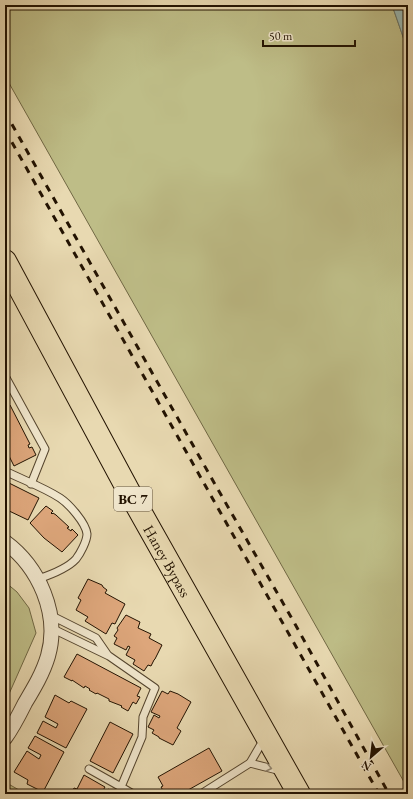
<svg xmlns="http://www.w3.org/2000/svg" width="413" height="799" viewBox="0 0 413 799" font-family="'EB Garamond',serif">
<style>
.green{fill:#bebd87;stroke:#706844}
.water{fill:#99b9b4;stroke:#69766c}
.building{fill:#dda67b;stroke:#221201}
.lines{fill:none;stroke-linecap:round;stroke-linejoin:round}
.lane-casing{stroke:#54442d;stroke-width:9}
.street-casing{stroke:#54442d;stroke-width:16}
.highway-casing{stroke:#221201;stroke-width:24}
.lane{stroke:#f0e6cc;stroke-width:7}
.street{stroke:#f0e6cc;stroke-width:14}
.highway{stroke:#e8d9b1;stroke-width:22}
.rail{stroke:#221201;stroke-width:3;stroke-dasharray:7 7;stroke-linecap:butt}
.oneway{stroke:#938771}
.labels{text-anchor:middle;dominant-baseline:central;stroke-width:3.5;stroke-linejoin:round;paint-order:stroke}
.shield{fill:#f0e6cc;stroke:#60523e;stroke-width:1}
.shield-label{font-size:14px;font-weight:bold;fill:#221201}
.street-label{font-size:15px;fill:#221201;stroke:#f0e6cc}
</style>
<rect width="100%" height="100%" fill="#e8d9b1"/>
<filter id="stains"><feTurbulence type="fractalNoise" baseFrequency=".005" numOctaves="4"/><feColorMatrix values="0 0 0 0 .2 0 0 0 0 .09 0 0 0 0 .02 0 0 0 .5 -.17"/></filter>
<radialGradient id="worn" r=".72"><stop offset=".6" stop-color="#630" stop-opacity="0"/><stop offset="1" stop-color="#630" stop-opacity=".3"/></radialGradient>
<g class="green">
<polygon points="5,5 392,5 408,51 408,789 5,76"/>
<polygon points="5,582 17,592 29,608 36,633 5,703"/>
<polygon points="5,782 26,794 5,794"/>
</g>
<polygon class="water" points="392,5 408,5 408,51"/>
<g class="building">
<polygon points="5,401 10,405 30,444 28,445 29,448 32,447 36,455 14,466 8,454 7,455 5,451"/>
<polygon points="5,481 39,498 28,520 5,509"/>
<polygon points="46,506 53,511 51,513 52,514 53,513 56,515 69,527 67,528 71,531 72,529 78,535 62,552 44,538 30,523"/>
<polygon points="88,579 102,585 103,587 107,590 105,593 125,604 115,624 112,623 106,634 85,621 88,617 76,610 81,600 78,598"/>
<polygon points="126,615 140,622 138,628 151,634 149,638 162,645 155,659 154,660 151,666 148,665 144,671 133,664 135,660 126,655 130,647 128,646 126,650 114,644 117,638 114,636 118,630 117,628"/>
<polygon points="77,654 141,688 137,696 140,697 136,704 133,702 128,711 121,707 122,706 109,701 109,699 97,693 96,694 89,690 90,689 85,686 84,688 72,680 72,681 64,677"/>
<polygon points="162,691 168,694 170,691 178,694 191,702 177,728 181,731 173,745 159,738 159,737 152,733 154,730 148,727 154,715 159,718 160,716 151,712"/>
<polygon points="55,695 69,703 71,701 87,709 66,748 37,733 43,721 56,728 58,724 45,717"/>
<polygon points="110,722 133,734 113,773 90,761"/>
<polygon points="35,736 64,752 43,792 27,784 28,780 14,772 27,751 39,759 41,755 28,748"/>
<polygon points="209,748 222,771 181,794 167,794 167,793 165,794 161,787 163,786 158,777"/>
<polygon points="84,775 105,787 101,794 71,794 74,788 77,789"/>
<polygon points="108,789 118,794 120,794 106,794"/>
</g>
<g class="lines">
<defs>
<g id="lane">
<polyline points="5,376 45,449 31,484"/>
<path d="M5,471C23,480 43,487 60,498C69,504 86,523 87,534C87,541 80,554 76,559C67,569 50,575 38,579"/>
<polyline points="50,615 96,638 107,654"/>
<polyline points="51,628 109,656 155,688 143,717 142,737 121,787 133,794"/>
<polyline points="250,763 281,771"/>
<polyline points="89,769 121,787"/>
<polyline points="201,794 250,763 264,739"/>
</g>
<path id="street" d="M5,542C39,567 60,614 48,656C43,673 34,688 25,703C19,715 13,727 5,738"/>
<g id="highway">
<path id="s1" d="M5,261L128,490L299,794"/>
</g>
</defs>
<use href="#lane" class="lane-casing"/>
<use href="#street" class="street-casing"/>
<use href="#highway" class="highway-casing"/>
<use href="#lane" class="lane"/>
<use href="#street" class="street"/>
<use href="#highway" class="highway"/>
<g class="rail">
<polyline points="5,112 212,479 295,624 389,794"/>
<polyline points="5,130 379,794"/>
</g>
</g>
<defs><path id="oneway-chevron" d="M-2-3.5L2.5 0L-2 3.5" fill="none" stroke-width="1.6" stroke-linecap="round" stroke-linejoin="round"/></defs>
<use class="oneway" href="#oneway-chevron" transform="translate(269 768) rotate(14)"/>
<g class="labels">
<rect class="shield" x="114" y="487" width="38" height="24" rx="3"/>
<g class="shield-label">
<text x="133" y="499">BC 7</text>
</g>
<g class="street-label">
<text stroke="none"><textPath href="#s1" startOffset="341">Haney Bypass</textPath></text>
</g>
</g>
<rect width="413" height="799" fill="none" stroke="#e8d9b1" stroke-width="20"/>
<rect x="6" y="6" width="401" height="787" fill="none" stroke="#221201" stroke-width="2"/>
<rect x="10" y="10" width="393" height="779" fill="none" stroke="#221201"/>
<g transform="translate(371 757) rotate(208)" stroke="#f0e6cc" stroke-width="3" paint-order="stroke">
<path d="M0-3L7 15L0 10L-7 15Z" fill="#221201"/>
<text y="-6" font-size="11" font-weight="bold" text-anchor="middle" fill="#221201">N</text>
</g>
<path d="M263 40v6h92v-6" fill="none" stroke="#221201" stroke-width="2"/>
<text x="269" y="40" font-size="12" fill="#221201" stroke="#f0e6cc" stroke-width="3" paint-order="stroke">50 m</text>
<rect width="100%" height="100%" filter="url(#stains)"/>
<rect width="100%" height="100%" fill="url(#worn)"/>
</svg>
